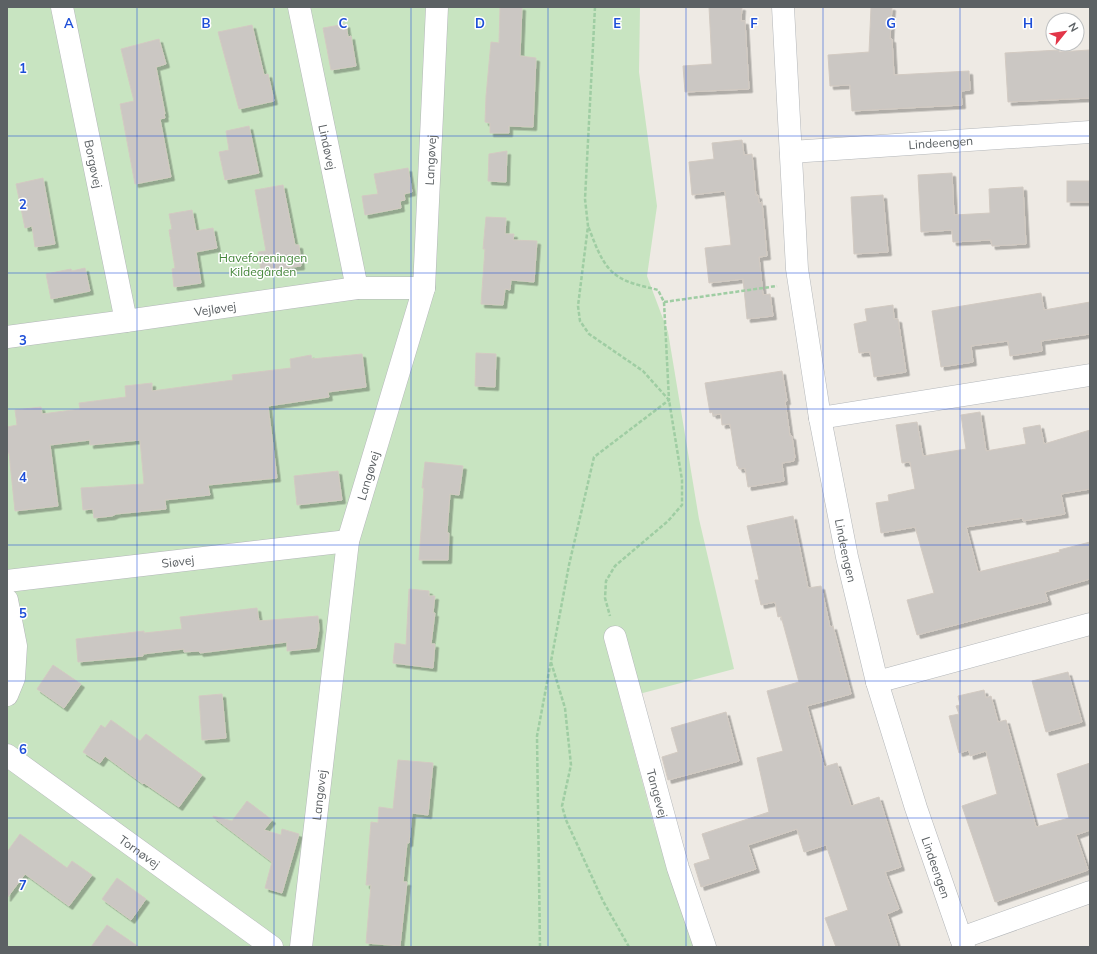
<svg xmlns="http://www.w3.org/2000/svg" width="1097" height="954" viewBox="0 0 1097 954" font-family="Mulish,sans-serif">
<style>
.green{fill:#c8e4c1}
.building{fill:#cbc7c3;stroke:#d2cac2;filter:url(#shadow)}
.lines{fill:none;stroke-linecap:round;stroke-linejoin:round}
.minor-casing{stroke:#b4b7ba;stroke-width:23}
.path{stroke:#9fcda3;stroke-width:2.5;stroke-dasharray:4 2;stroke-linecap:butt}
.minor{stroke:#fff;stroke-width:22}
.grid{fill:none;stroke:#1d4ed8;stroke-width:1;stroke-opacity:0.55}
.labels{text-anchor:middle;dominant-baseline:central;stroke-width:3;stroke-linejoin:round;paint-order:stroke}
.street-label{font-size:12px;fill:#5c6164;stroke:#fff}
.park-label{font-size:12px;fill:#438539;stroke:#fff}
.grid-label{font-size:13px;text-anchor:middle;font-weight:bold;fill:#1d4ed8;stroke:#fff;stroke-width:3;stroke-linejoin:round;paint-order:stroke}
</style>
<defs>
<filter id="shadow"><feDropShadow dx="3.5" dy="3.5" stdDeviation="0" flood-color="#0004"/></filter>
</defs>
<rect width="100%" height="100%" fill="#eeeae4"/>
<polygon class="green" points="7,7 640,7 639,72 657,206 647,276 668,332 699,519 734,669 620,699 654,825 696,947 7,947"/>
<g class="building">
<polygon points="500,7 522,7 520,56 536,58 533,127 509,126 509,133 490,133 490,123 485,122 486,96 491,42 499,43"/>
<polygon points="709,7 742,7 741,21 745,21 749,89 685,92 683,66 712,64"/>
<polygon points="871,7 892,7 890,39 892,39 894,75 969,71 970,90 961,91 962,105 852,111 850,85 830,86 828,55 869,52"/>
<polygon points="346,24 348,37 351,36 356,66 331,70 323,28"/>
<polygon points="252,25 264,75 268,74 274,101 239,109 218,32"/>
<polygon points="159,39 166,64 156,67 165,114 164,114 165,118 160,119 171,177 135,184 120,104 134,101 121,49"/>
<polygon points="1059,50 1059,52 1089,50 1090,64 1090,98 1008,102 1005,53"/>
<polygon points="249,126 259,173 225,180 219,152 229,150 226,131"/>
<polygon points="742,140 744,155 752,154 756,196 758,195 759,203 762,202 767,256 759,257 763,295 770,294 773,316 747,319 743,279 709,283 705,248 731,245 725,191 692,195 689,162 714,159 712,143"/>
<polygon points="507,151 506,182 488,181 489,154"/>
<polygon points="408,168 412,192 404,194 405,200 400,201 401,208 365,215 362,196 378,194 374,174"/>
<polygon points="952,173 954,215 990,213 989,189 1023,187 1026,244 992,246 991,240 953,242 952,230 921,232 918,175"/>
<polygon points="43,178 55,244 35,247 32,226 25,228 16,184"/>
<rect x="1067" y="181" width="23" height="21"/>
<polygon points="283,185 295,245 299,245 301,266 261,271 258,252 266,251 255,190"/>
<polygon points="883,195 888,252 854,254 851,197"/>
<polygon points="192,210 196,231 213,228 217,248 196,252 201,283 174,287 172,269 175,268 169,230 172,229 169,214"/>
<polygon points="486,217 506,218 505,234 514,234 513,240 537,241 534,282 511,280 510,290 505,289 503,305 481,304 485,249 483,249"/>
<polygon points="85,268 90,291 51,299 46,274 71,269 72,271"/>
<polygon points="1041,293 1044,310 1090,302 1090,334 1041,341 1042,351 1010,356 1008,341 971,346 973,362 941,367 932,311"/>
<polygon points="893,305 894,319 898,319 906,372 874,377 870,352 859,353 854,324 867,321 865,309"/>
<polygon points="476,353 496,354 495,387 475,386"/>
<polygon points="362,354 366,387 328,392 329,397 268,406 277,478 208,485 210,495 165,500 166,509 116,514 112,516 94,518 93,509 83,510 81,488 144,484 140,440 90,445 90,440 50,445 58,506 15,511 9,453 7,453 7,427 17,425 15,410 41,407 42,414 80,409 79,403 126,397 125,386 152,383 152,391 233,380 232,375 291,368 290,359 311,355 312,359"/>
<polygon points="782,371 787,401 785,401 790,436 792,436 795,458 794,458 794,461 782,463 784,481 748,487 745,468 739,469 738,466 737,466 730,424 722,425 721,414 713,415 712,412 710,413 705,383"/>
<polygon points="980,412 986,451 1026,444 1023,428 1040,425 1044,444 1090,430 1090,489 1061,494 1065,514 1023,521 1023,518 966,527 978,572 1060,552 1059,550 1090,542 1090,579 1045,592 1048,601 989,616 917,635 907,600 934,593 915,527 881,533 876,503 889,501 888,495 915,489 910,462 902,463 896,425 917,422 923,456 966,449 961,415"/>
<polygon points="425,462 463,466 459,495 450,494 447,533 449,533 448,560 419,560 424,488 422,488"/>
<polygon points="338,471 342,500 297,505 294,476"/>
<polygon points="793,516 808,588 821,586 830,627 833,626 851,694 807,706 824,767 837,763 851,806 879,797 901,867 885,872 899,909 887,914 898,947 836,947 825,918 848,910 826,845 804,852 797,829 748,845 756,869 701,887 694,864 710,859 702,834 769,812 757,758 783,751 767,691 799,682 781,616 778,617 775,602 761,605 755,580 759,580 747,526"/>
<polygon points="409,589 429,591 429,596 435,596 433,613 435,613 431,644 435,644 433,668 393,663 395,643 406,645"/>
<polygon points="257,608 259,621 318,616 319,629 316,648 287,651 287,642 200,653 199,651 184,652 184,649 143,654 143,656 78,662 76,639 144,631 144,633 182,629 180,617"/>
<polygon points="53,665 81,684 64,708 37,689"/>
<polygon points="1068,672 1082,722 1046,732 1032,681"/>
<polygon points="984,690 986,698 991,696 998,722 1006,720 1036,827 1069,818 1057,774 1090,763 1090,830 1076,835 1088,870 995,902 962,806 997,794 986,751 970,756 969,750 959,753 949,716 959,714 956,706 960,705 958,696"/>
<polygon points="222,694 226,738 202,740 199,696"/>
<polygon points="726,712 739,761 668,780 662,757 678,752 671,728"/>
<polygon points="111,720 140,741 146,734 202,775 179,807 144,783 143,784 105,756 100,763 83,752 101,725 105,728"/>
<polygon points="398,760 433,763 428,815 412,813 409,843 407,843 403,882 407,882 400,946 366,943 371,885 366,885 371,822 378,823 379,807 393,809"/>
<polygon points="247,801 272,820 264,830 281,835 282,829 299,834 282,893 265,888 272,862 213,817 213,816 232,821"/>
<polygon points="20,834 67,868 72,861 92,875 69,906 25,874 7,898 7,852"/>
<polygon points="117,878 146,899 131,920 102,899"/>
<polygon points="107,925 139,947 91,947"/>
</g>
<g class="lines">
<defs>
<g id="minor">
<path id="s1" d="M62,7L126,321"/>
<path id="s2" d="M299,7L357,288"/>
<path id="s3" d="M783,7L797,269L820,418L847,557L877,682L916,808L964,947"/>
<path id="s4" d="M791,152L1090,132"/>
<path id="s5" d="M7,337L126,321L357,288H424"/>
<polyline points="820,418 1090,375"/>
<path id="s6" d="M7,581L348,541"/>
<polyline points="7,600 16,646 14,678 7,695"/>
<path id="s7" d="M615,637L678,868L705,947"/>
<polyline points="877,682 1090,624"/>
<path id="s8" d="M7,755L272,947"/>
<polyline points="961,938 1090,892"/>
<path id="s9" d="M301,947L348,541L424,288L437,7"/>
</g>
</defs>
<use href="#minor" class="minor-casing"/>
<g class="path">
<polyline points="595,7 585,199 588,226 578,306 580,321 589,334 643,371 669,400 682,480 682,505 668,521 615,566 606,581 605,598 610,616"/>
<polyline points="664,302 777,286"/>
<polyline points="551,662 565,708 571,765 562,806 566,820 603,901 629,947"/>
<path d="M540,947L537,736L569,565L594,457L669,400L664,302L658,290C644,286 628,284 616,275C601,264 595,243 588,226"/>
</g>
<use href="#minor" class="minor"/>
</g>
<path class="grid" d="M137,7V947M274,7V947M411,7V947M548,7V947M686,7V947M823,7V947M960,7V947M7,136H1090M7,273H1090M7,409H1090M7,545H1090M7,681H1090M7,818H1090"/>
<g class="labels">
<g class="street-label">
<text stroke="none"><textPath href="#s4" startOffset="150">Lindeengen</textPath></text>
<text stroke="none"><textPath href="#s2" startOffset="143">Lindøvej</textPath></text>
<text stroke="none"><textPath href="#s9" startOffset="801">Langøvej</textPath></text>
<text stroke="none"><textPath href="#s1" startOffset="160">Borgøvej</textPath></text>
<text stroke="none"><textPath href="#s5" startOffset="210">Vejløvej</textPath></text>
<text stroke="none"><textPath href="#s9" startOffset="477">Langøvej</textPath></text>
<text stroke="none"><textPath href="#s3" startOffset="548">Lindeengen</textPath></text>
<text stroke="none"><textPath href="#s6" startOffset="172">Siøvej</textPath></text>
<text stroke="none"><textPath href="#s7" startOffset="162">Tangevej</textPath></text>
<text stroke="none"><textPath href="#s9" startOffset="153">Langøvej</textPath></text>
<text stroke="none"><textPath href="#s8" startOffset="164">Tornøvej</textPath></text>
<text stroke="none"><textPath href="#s3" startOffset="878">Lindeengen</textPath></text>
</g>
<g class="park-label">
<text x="263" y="257">Haveforeningen<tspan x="263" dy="14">Kildegården</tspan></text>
</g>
</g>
<g class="grid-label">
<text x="69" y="28">A</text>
<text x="206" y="28">B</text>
<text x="343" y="28">C</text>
<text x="480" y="28">D</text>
<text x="617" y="28">E</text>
<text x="754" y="28">F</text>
<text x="891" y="28">G</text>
<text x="1028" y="28">H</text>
<text x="23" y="73">1</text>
<text x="23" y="209">2</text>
<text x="23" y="345">3</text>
<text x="23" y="482">4</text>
<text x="23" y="618">5</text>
<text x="23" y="754">6</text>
<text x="23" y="890">7</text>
</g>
<rect width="1097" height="954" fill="none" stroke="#5c6164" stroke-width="16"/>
<g transform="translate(1065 32) rotate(60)"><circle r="19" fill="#ffffff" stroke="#bec0c1"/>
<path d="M0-3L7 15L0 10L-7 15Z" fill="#e23648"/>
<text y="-6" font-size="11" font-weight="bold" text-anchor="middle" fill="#5c6164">N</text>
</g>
</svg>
